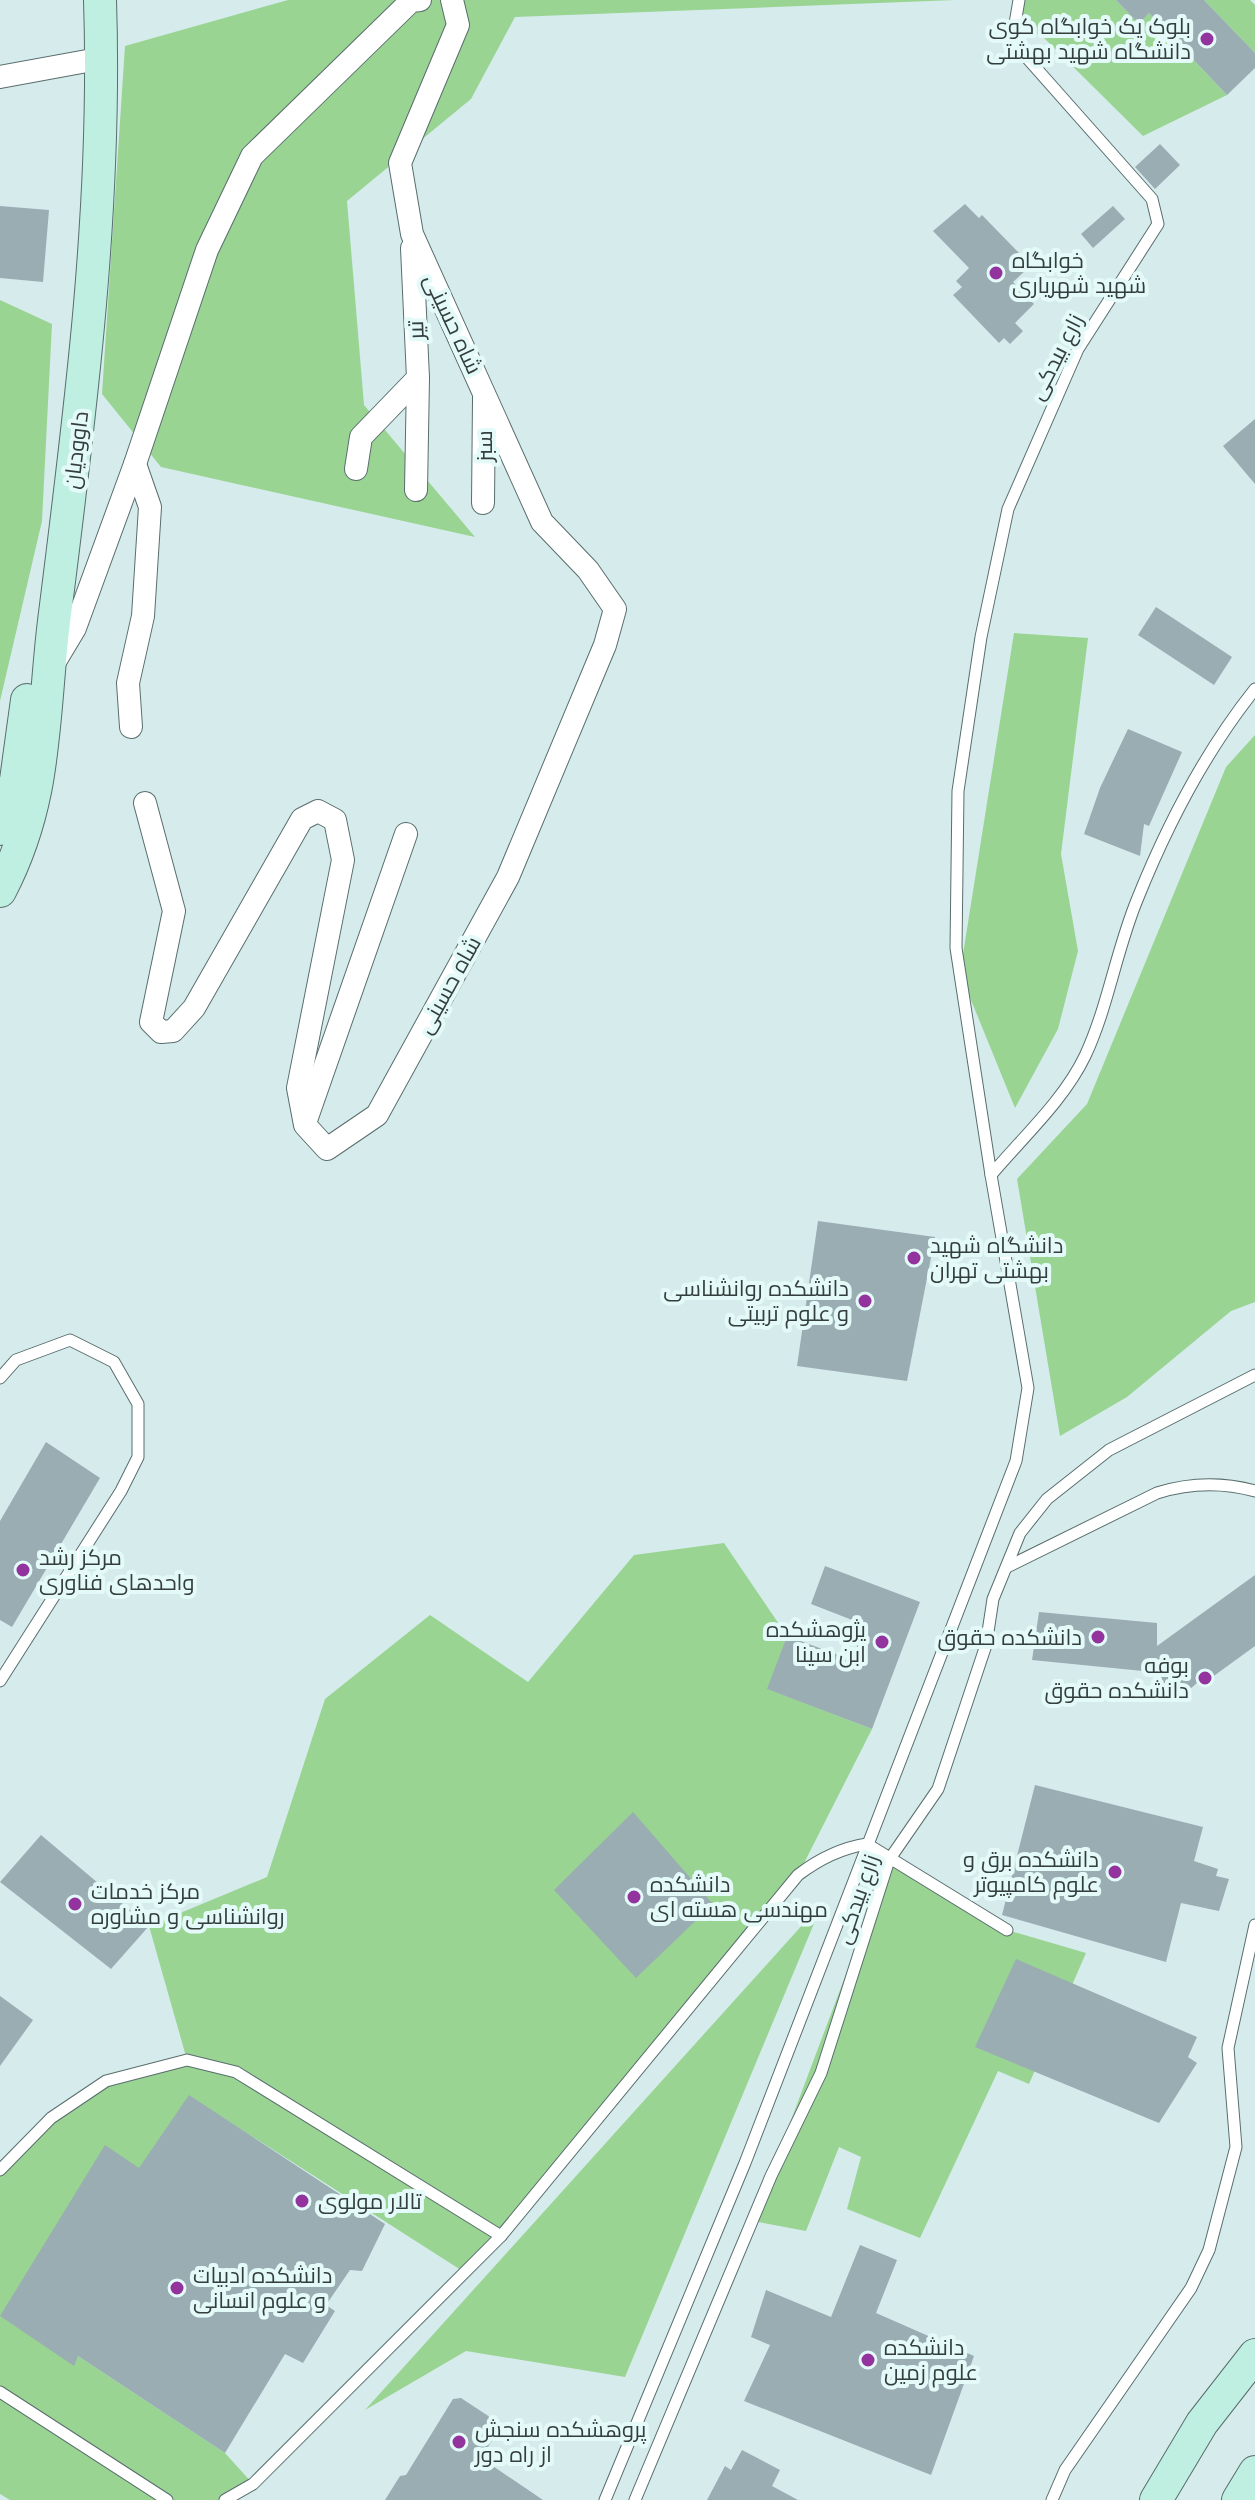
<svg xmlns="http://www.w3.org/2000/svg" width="1255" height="2500" viewBox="0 0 1255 2500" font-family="Helvetica,Cairo,sans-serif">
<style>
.green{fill:#99d493}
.building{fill:#99adb3}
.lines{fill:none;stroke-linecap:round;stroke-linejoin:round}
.lane-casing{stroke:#596d6d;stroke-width:13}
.street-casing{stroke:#596d6d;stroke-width:24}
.secondary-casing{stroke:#596d6d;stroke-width:34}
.lane{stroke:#fff;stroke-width:11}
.street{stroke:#fff;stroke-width:22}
.secondary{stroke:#beefe1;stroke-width:32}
.poi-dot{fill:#93349e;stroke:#e3faf9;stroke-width:3}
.labels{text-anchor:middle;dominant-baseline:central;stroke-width:8;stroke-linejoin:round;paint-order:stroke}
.poi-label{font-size:22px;fill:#353e3e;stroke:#e3faf9;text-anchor:start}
.street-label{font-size:22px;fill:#353e3e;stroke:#e3faf9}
</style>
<rect width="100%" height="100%" fill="#d6ecec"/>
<g class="green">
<polygon points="288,0 955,0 515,17 471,99 347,201 364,405 475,537 161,467 102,394 125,46"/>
<polygon points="1019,0 1116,0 1139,24 1149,13 1227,95 1143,136 1040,34 1012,41"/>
<polygon points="1204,0 1250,0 1255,5 1255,53"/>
<polygon points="0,300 52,324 42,521 0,701"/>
<polygon points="1014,633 1088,638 1061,854 1078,951 1058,1029 1015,1108 960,973"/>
<polygon points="1255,735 1255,1302 1231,1311 1127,1397 1060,1436 1017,1179 1087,1104 1226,767"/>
<polygon points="724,1543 787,1636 768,1689 872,1729 798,1875 464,2272 189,2096 74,2365 78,2356 225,2453 253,2484 225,2500 10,2500 0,2494 0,2170 51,2118 106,2081 187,2060 149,1926 267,1877 325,1699 430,1615 528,1682 634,1555"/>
<polygon points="889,1860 1007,1930 1086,1953 1029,2084 998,2071 920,2238 847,2209 861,2157 839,2147 806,2231 753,2221"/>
<polygon points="823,1902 625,2377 466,2351 365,2410"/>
</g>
<g class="building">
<polygon points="1116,0 1204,0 1255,53 1255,68 1227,95 1149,13 1139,24"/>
<polygon points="1160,144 1180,165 1155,189 1135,167"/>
<polygon points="965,204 979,218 982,215 1023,257 1018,261 1026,270 1013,282 1034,304 1015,323 1023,331 1010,344 1004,338 999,343 953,295 962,287 956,281 969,268 933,231"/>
<polygon points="0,206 49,210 43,282 0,278"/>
<polygon points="1113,206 1125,219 1093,248 1081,234"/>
<polygon points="1255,419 1255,484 1223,446"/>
<polygon points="1156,607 1232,657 1214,685 1138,635"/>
<polygon points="1128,729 1182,752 1149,826 1144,824 1140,856 1084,834 1100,788"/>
<polygon points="818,1221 935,1237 907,1381 797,1366"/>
<polygon points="46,1442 100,1478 12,1627 0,1620 0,1521"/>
<polygon points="825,1566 920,1602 872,1729 767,1689 787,1636 852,1660 865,1625 811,1604"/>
<polygon points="1255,1575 1255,1646 1211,1678 1207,1674 1189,1690 1185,1686 1173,1696 1153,1672 1032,1660 1039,1612 1157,1623 1157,1646"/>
<polygon points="1035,1785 1203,1827 1194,1861 1218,1869 1216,1876 1229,1879 1219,1911 1181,1903 1166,1962 1002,1915"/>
<polygon points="633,1812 713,1904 636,1978 554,1890"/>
<polygon points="41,1835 149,1926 111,1969 0,1882"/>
<polygon points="1016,1959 1197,2037 1188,2057 1197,2063 1159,2123 975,2047"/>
<polygon points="0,1996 33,2020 0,2066"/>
<polygon points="189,2095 385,2224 362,2271 350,2270 326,2305 335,2311 303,2363 285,2354 225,2453 78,2356 74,2366 0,2316 105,2145 139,2168"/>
<polygon points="860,2245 897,2260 876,2313 974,2356 931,2475 744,2401 770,2345 751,2337 766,2290 831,2317"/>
<polygon points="461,2398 502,2425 481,2458 543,2500 385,2500 400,2476 406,2475 453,2399"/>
<polygon points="742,2450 780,2470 772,2486 798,2500 707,2500 725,2466 731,2470"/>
</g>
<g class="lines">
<defs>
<g id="lane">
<path d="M1019,0L1012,41L1152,199L1158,224L1078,349L1008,509L981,637L958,791L956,948L991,1175C1022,1138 1064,1100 1085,1056C1108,1007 1116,951 1137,900C1167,825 1204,753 1255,689"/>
<polyline points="0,1378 16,1360 70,1340 114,1362 138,1404 138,1457 121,1491 0,1681"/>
<path d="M1007,1567L1157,1493C1189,1483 1222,1482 1255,1491"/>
<polyline points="0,2170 51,2118 106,2081 187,2060 236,2072 501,2236"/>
<polyline points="0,2392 167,2500"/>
<path d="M225,2500L253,2484L501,2236L798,1875C819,1859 841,1848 867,1844L1007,1930"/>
<polyline points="605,2500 745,2163 1016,1461 1028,1388 991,1175"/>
<polyline points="635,2500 771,2176 821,2073 889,1860 938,1789 986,1645 993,1599 1020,1533 1047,1499 1109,1450 1255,1375"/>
<polyline points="1052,2500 1065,2470 1191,2288 1209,2250 1236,2147 1228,2048 1255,1925"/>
</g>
<g id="street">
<polyline points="0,77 87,61"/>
<polyline points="356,469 361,437 418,378 412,248"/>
<polyline points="416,490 418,378"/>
<polyline points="483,503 484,399"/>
<polyline points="54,663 75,628 135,464 207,250 252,156 411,1 420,0"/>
<polyline points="131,727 128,683 143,616 150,507 135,464"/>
<polyline points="145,803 174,911 151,1022 161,1032 173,1031 194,1008 302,819 318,811 335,820 343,860 298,1088 305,1125 327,1149 377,1115 508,877 605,645 615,609 588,570 542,522 412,234 400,163 458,25 452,0"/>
<polyline points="305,1123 406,834"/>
</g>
<g id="secondary">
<polyline points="0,829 16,780 27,700"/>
<path d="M0,891C48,799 42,720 54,621C80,415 107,208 100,0"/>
<polyline points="1156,2500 1202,2423 1255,2355"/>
<polyline points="1238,2500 1255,2472"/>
</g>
</defs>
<use href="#lane" class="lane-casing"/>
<use href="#street" class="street-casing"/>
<use href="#secondary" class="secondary-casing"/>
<use href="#lane" class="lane"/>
<use href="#street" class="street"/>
<use href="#secondary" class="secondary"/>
</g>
<g class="poi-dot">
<circle cx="1207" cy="39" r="8"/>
<circle cx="996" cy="273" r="8"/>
<circle cx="914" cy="1258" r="8"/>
<circle cx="865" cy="1301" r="8"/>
<circle cx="23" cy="1570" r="8"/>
<circle cx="1098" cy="1637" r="8"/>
<circle cx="882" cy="1642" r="8"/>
<circle cx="1205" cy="1678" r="8"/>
<circle cx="1115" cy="1872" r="8"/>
<circle cx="634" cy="1897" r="8"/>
<circle cx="75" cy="1904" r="8"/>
<circle cx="302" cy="2201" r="8"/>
<circle cx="177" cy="2288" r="8"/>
<circle cx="868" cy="2360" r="8"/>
<circle cx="459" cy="2442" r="8"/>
</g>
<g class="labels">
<g class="poi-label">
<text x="1191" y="26" text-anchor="end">بلوک یک خوابگاه کوی<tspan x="1191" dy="25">دانشگاه شهید بهشتی</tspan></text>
<text x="1012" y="260">خوابگاه<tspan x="1012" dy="25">شهید شهریاری</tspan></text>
<text x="930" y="1245">دانشگاه شهید<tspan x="930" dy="25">بهشتی تهران</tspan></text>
<text x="849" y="1288" text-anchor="end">دانشکده روانشناسی<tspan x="849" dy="25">و علوم تربیتی</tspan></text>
<text x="39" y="1557">مرکز رشد<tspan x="39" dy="25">واحدهای فناوری</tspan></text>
<text x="866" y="1629" text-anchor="end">پژوهشکده<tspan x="866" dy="25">ابن سینا</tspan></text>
<text x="1082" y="1637" text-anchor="end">دانشکده حقوق</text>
<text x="1189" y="1665" text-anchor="end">بوفه<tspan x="1189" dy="25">دانشکده حقوق</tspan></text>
<text x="1099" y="1859" text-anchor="end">دانشکده برق و<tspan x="1099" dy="25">علوم کامپیوتر</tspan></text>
<text x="650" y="1884">دانشکده<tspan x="650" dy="25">مهندسی هسته ای</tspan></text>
<text x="91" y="1891">مرکز خدمات<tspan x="91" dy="25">روانشناسی و مشاوره</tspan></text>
<text x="318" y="2201">تالار مولوی</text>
<text x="193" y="2275">دانشکده ادبیات<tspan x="193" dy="25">و علوم انسانی</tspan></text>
<text x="884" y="2347">دانشکده<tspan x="884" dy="25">علوم زمین</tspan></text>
<text x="475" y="2429">پروهشکده سنجش<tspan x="475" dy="25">از راه دور</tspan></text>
</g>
<g class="street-label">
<text transform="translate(453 324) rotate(65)">شاه حسینی</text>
<text transform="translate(416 330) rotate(-92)">تیر</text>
<text transform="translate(1056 357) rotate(-63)">زارع بیدکی</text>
<text transform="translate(484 446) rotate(-90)">سبز</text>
<text transform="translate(76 450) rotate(-83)">داوودیان</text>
<text transform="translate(449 985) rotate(-61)">شاه حسینی</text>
<text transform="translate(857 1899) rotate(-71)">زارع بیدکی</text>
</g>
</g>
</svg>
